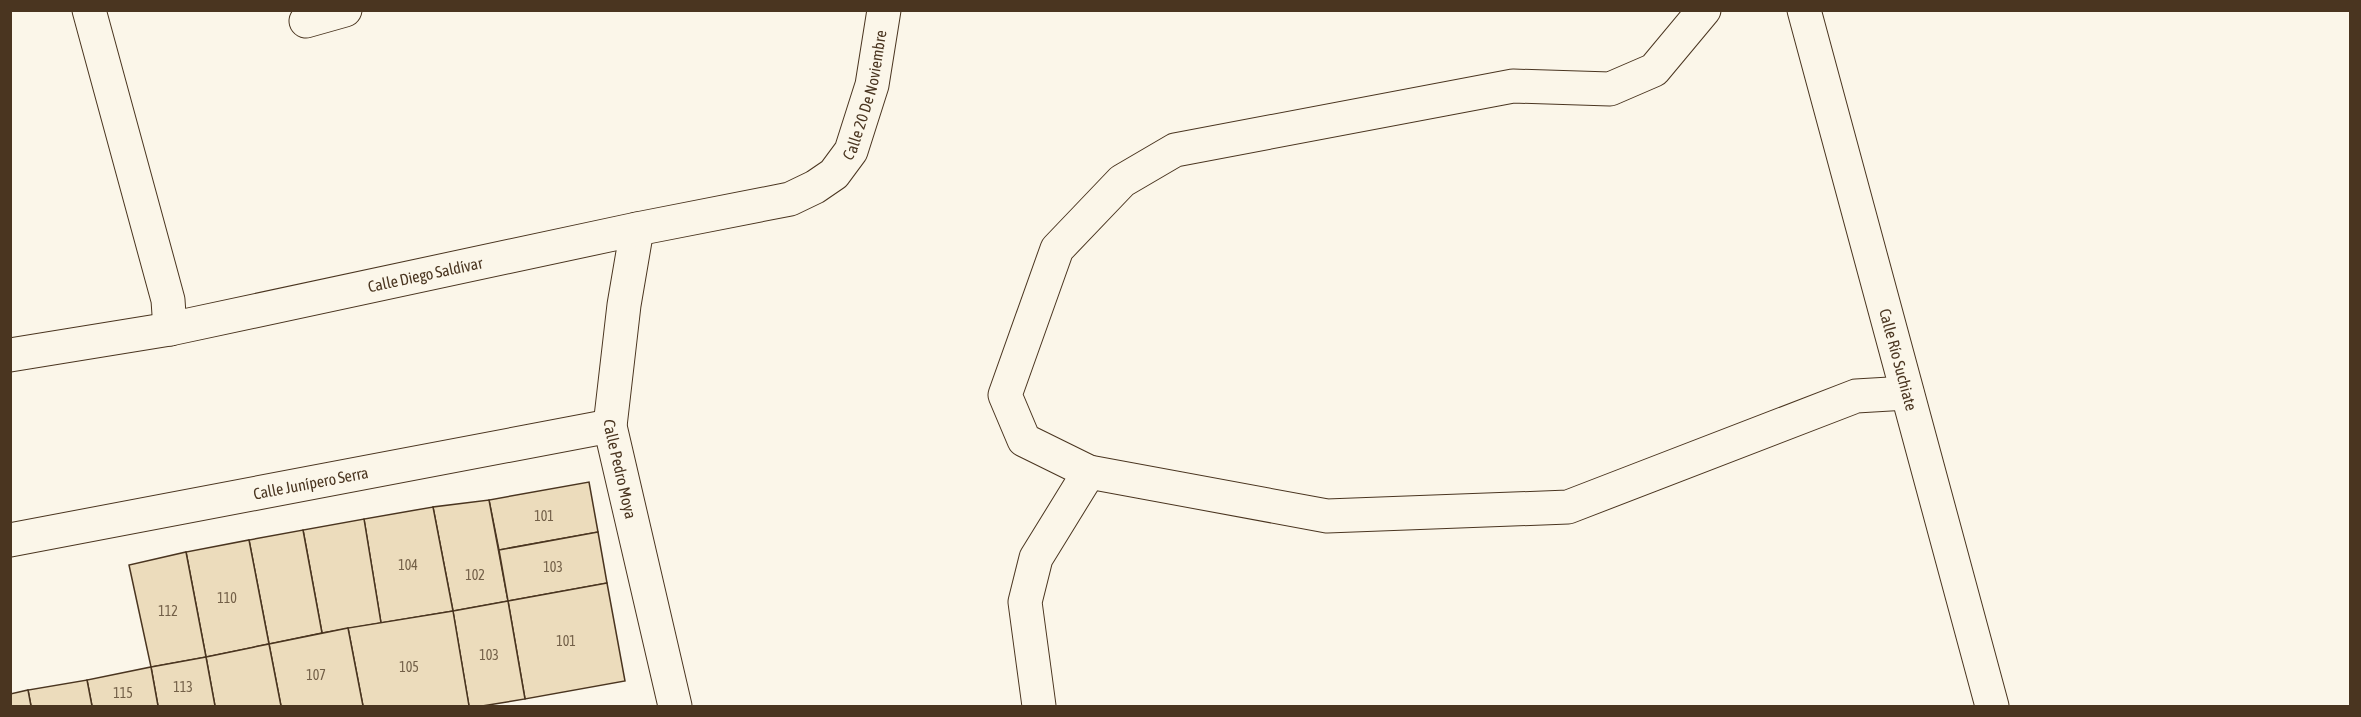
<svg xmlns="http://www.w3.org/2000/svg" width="2361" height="717" viewBox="0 0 2361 717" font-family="'Asap Condensed',sans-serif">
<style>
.building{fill:#ecdcbc;stroke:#4a3520;stroke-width:1.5}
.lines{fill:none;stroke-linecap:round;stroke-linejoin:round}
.minor-casing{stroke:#4a3520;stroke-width:35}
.minor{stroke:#fbf6e9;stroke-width:33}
.labels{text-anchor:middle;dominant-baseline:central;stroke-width:4.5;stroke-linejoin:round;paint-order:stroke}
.number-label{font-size:14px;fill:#725f47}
.street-label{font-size:16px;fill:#4a3520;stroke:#fbf6e9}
</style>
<rect width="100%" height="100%" fill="#fbf6e9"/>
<g class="building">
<polygon points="589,482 598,532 499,550 489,500"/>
<polygon points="489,500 508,601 453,611 433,507"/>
<polygon points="433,507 453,611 381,623 364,519"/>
<polygon points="364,519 381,623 322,633 303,530"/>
<polygon points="303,530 322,633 269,644 249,540"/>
<polygon points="598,532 607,583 508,601 499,550"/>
<polygon points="249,540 269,644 206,657 186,552"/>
<polygon points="186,552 206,657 151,667 129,565"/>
<polygon points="607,583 625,681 525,699 508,601"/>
<polygon points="508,601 525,699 482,706 469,706 453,611"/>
<polygon points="453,611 469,706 363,706 348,628"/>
<polygon points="348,628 363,706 281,706 269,644"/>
<polygon points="269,644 281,706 215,706 206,657"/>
<polygon points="206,657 215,706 158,706 151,667"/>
<polygon points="151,667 158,706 92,706 87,680"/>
<polygon points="87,680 92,706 31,706 28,690"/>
<polygon points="28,690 31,706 10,706 10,694"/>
</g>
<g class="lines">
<defs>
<g id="minor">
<polyline points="89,10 168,300 170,329"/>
<polyline points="1704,10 1654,70 1610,89 1513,86 1175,150 1122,181 1057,249 1005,395 1024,440 1089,472 1327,516 1568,507 1856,396 1907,393"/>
<path id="s1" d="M1804,10L1992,706"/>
<polyline points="306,21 345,10"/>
<path id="s2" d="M637,229L624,305L610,426L675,706"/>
<path id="s3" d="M10,355L170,329L637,229L790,199L815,187L834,174L851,151L872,85L884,10"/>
<path id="s4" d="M10,540L610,426"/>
<polyline points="1039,706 1025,602 1036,558 1089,472"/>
</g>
</defs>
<use href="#minor" class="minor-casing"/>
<use href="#minor" class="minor"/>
</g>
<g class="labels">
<g class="number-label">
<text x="544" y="516">101</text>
<text x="408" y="565">104</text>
<text x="553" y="567">103</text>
<text x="475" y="575">102</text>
<text x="227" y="598">110</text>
<text x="168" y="611">112</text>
<text x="566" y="641">101</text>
<text x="489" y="655">103</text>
<text x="409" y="667">105</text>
<text x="316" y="675">107</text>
<text x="183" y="687">113</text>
<text x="123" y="693">115</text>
</g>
<g class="street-label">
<text stroke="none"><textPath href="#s3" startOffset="933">Calle 20 De Noviembre</textPath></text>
<text stroke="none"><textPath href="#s3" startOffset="423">Calle Diego Saldívar</textPath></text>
<text stroke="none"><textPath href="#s1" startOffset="362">Calle Río Suchiate</textPath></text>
<text stroke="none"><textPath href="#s2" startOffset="243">Calle Pedro Moya</textPath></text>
<text stroke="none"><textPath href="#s4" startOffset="306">Calle Junípero Serra</textPath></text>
</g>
</g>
<rect width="2361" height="717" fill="none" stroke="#4a3520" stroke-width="24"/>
</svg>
